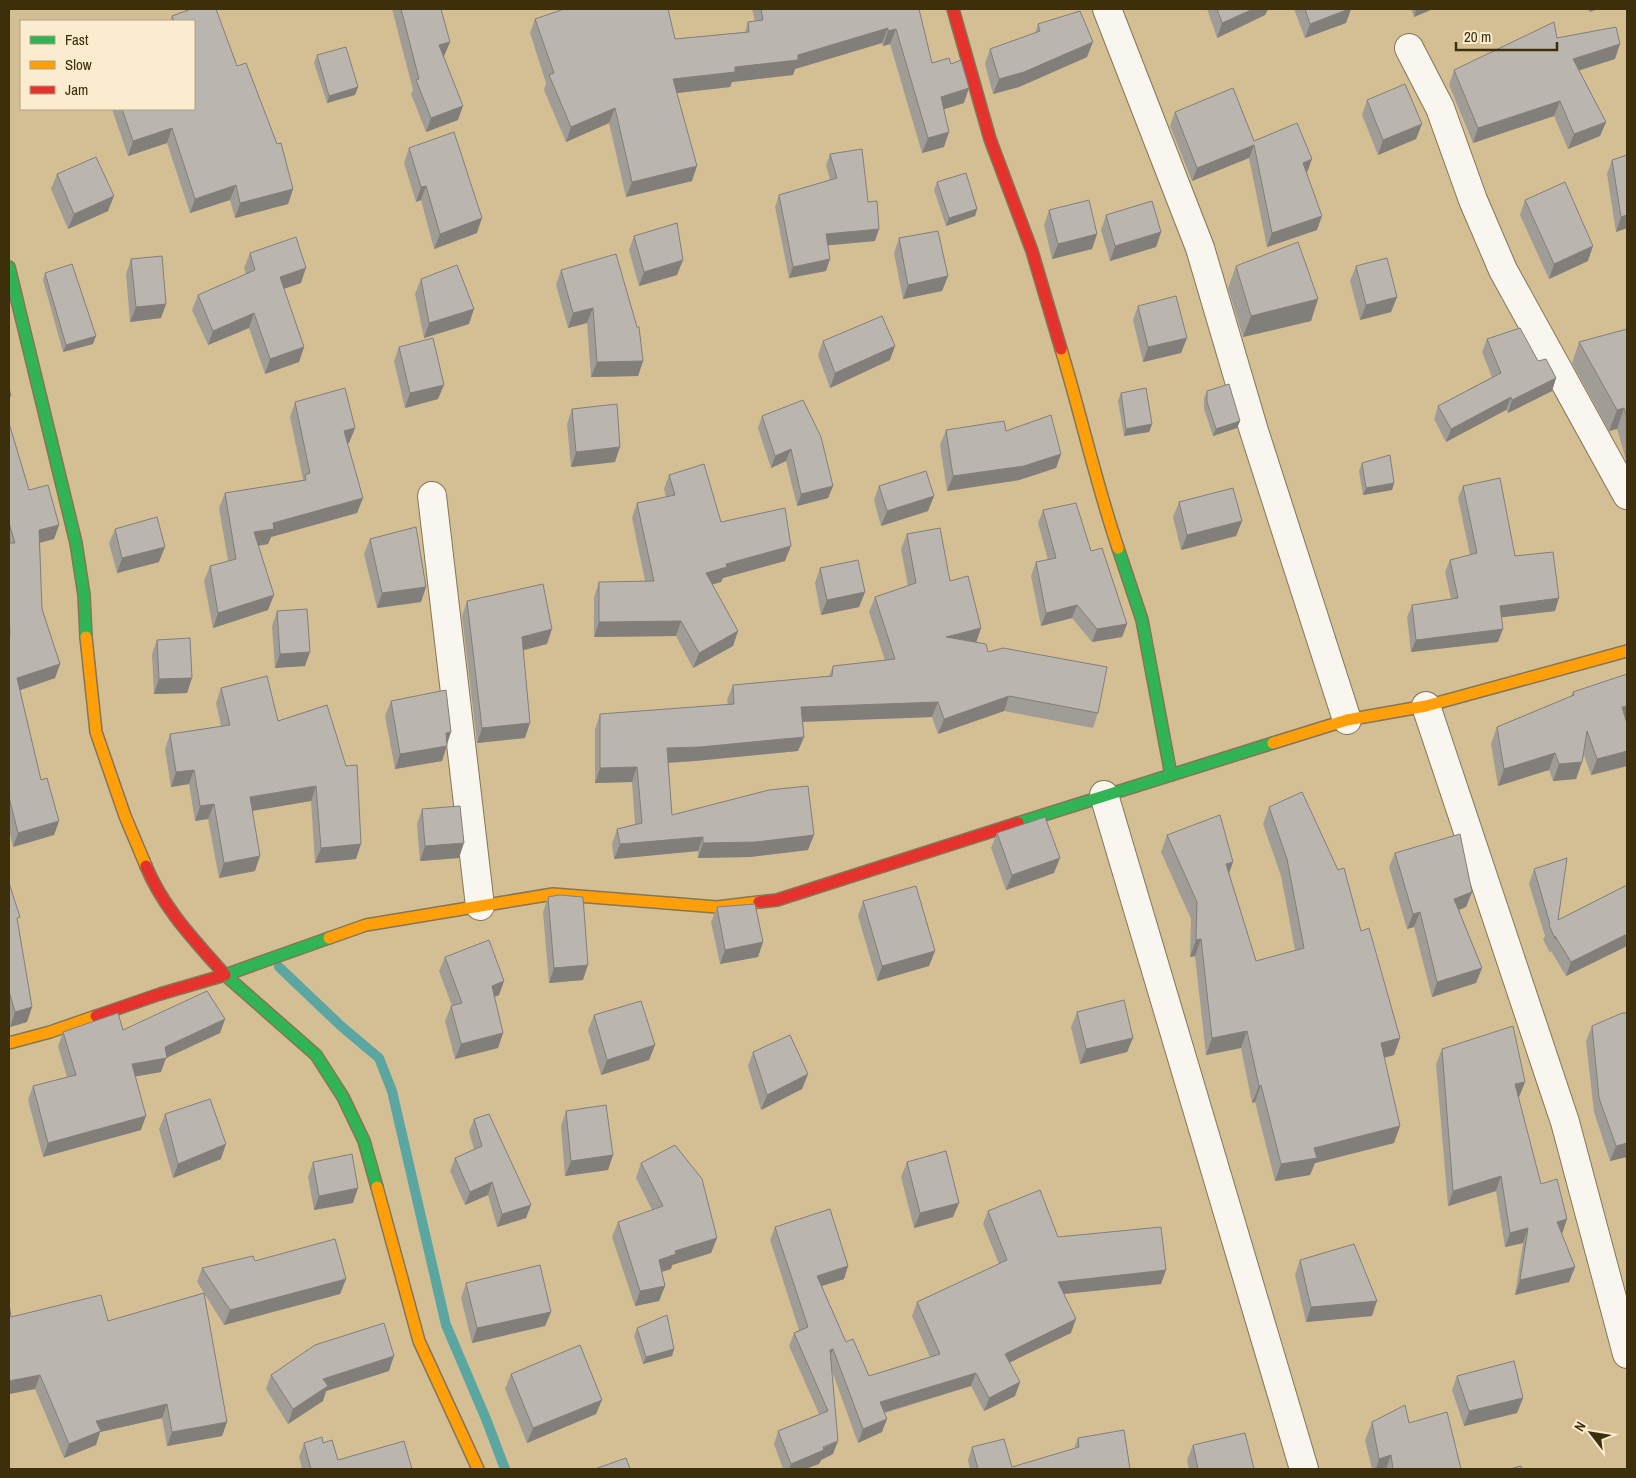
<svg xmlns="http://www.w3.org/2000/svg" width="1636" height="1478" viewBox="0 0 1636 1478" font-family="'Archivo Narrow',sans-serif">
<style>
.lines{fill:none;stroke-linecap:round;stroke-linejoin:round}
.stream{stroke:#5ba6a1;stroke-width:10}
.street-casing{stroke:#847656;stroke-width:30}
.fast-casing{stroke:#847656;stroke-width:14}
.slow-casing{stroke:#847656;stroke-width:14}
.jam-casing{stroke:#847656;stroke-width:14}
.street{stroke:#f9f5ef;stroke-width:28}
.fast{stroke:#30b455;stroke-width:11}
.slow{stroke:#ff9f0a;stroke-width:11}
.jam{stroke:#e5322d;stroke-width:11}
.wall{fill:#a09d96}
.shaded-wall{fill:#827f7a}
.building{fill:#bab6af;stroke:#827f7a}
</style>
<rect width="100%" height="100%" fill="#d4bf95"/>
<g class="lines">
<polyline class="stream" points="279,967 341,1026 379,1058 392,1091 446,1325 486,1419 505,1469"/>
<defs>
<g id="street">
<polyline points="1107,9 1200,248 1254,431 1347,720"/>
<polyline points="1409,48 1440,108 1473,200 1503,270 1627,495"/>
<polyline points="432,496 480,906"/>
<polyline points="1426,706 1565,1122 1627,1354"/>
<polyline points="1104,795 1304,1469"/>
</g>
<g id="fast">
<polyline points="9,267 76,543 84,595 86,637"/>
<polyline points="1118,548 1142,620 1171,775"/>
<polyline points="1018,823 1273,743"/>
<polyline points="329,938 225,975 316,1055 343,1097 364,1141 377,1187"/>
</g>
<g id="slow">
<path d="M1061,349C1081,415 1096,483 1118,548"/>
<polyline points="86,637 96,732 125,816 146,866"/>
<polyline points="1273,743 1347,720 1426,706 1627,651"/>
<polyline points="329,938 366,925 553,894 717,907 759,902"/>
<polyline points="9,1043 50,1032 96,1016"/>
<polyline points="377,1187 419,1341 478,1469"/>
</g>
<g id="jam">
<polyline points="953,9 990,139 1032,251 1061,349"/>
<polyline points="759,902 777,900 1018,823"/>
<path d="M96,1016L160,994L225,975C196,942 163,908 146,866"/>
</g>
</defs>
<use href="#street" class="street-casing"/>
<use href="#fast" class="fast-casing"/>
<use href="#slow" class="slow-casing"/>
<use href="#jam" class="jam-casing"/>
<use href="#street" class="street"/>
<use href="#fast" class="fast"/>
<use href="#slow" class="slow"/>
<use href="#jam" class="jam"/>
</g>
<g class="wall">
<polygon points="191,9 216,9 237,66 246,63 277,144 281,143 293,189 288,204 235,218 230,200 190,213 167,143 128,156 112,109 194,109 194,21 170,21 172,16"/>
<polygon points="392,9 441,9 450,42 444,56 458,120 426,132 411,94 413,90"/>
<polygon points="752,9 919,9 932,63 964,103 944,109 944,147 922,153 890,44 883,46 882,43 795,69 793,75 732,82 730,87 677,93 692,181 626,197 609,123 566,142 544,90 546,83 530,33 535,19 675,39 745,32 748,22 755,21"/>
<polygon points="1207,9 1268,9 1265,15 1217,38"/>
<polygon points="1294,9 1351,9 1346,23 1305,38"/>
<polygon points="1411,9 1433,9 1414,17"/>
<polygon points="1038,24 1087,57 1019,87 993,94 985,64 990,49 1035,33"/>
<polygon points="1557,38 1615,59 1579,70 1606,122 1600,136 1568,149 1554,116 1473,143 1449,85 1454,70"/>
<polygon points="317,55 358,87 355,95 327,103 314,63"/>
<polygon points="1367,100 1416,139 1378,155 1362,115"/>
<polygon points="1175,112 1254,141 1307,173 1317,230 1267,247 1249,158 1192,181 1170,126"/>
<polygon points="409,148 477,233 434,249 421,200 416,202 404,163"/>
<polygon points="830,154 868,202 875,241 828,245 826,271 789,278 775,207 779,195 830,180 826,165"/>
<polygon points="1627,155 1627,228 1616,232 1607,174 1612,160"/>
<polygon points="57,174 108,211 68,229 51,189"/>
<polygon points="937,182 977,209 975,216 946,226 934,190"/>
<polygon points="1525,200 1588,261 1549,279 1520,215"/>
<polygon points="1049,210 1097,234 1092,249 1052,259 1044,225"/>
<polygon points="1106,215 1161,232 1156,247 1110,261 1101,230"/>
<polygon points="634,236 677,275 639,286 629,250"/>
<polygon points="899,238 948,276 942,291 903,299 894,253"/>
<polygon points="250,253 301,283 284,289 304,347 299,362 265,374 249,328 208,345 192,310 198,295 246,274 244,268"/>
<polygon points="131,259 166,304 161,318 130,322 126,274"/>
<polygon points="1236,266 1318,299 1311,321 1243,337 1228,288"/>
<polygon points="1356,266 1397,297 1391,312 1360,320 1350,281"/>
<polygon points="561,270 643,361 638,376 591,377 587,323 568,328 556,285"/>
<polygon points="45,273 93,344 63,352 43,280"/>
<polygon points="421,279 469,324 424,338 415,294"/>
<polygon points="1138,306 1187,338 1181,353 1143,362 1133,320"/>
<polygon points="1627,329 1627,463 1617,429 1609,431 1572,363 1579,342"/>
<polygon points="1487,339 1538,361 1556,378 1552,391 1508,413 1506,410 1446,442 1434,419 1438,406 1492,377 1482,352"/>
<polygon points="823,341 890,360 830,388 818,355"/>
<polygon points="399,347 438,399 405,408 394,361"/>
<polygon points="1207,391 1240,421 1237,428 1213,436 1204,409 1204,398"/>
<polygon points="1121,393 1152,424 1149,432 1124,436 1118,401"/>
<polygon points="295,402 355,428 349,443 347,444 363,498 357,513 271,537 268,544 258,546 268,610 213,628 204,581 210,566 228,561 219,508 225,493 303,480 303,479 290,417"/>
<polygon points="572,409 615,462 571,467 567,424"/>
<polygon points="762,416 833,486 828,498 797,506 786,461 771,468 758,428"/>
<polygon points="9,423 29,490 59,525 54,539 40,543 42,609 60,664 55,678 20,690 41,780 59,821 54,835 13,847 9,830"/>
<polygon points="946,430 1006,431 1061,454 1056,468 1019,480 947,491 940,445"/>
<polygon points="1362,463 1394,483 1392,490 1363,495 1359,471"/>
<polygon points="669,475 721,522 785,561 723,578 721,582 712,584 738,631 733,646 693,668 676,636 594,637 594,597 599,582 645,581 632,518 637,503 666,497 664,489"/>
<polygon points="879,486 934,496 928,511 881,526 874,500"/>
<polygon points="1463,486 1555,611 1502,617 1498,642 1411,652 1407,617 1412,605 1451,599 1445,572 1450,560 1470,555 1458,498"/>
<polygon points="1179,502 1242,521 1236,536 1181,550 1173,517"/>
<polygon points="1043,510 1091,551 1127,624 1122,637 1092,642 1072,618 1041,626 1031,576 1036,562 1048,560 1038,523"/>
<polygon points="115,529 159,562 117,573 109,543"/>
<polygon points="907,534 950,581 981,628 976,642 988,652 1098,713 1093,728 1004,711 938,734 932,717 803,722 804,737 798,751 695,761 668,763 672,815 808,850 750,857 698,858 698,851 614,859 612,844 617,829 635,824 632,782 595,783 595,729 600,714 728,705 727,700 733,685 829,676 833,666 885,660 869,612 875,597 908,586 901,549"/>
<polygon points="370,539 426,587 421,602 377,608 364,554"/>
<polygon points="820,568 865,592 859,607 821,615 815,583"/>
<polygon points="467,601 547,644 523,650 525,738 477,743 462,616"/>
<polygon points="277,611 305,666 275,668 272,626"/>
<polygon points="157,640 192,678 187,693 154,694 152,654"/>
<polygon points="221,688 278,721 327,705 356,859 315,863 311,801 253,811 255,871 219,878 208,819 195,821 189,784 171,787 165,749 170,734 221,726 216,703"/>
<polygon points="1573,692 1626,721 1627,724 1627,766 1591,775 1584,755 1582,762 1576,779 1553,781 1549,770 1498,786 1491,744 1497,727 1571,696"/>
<polygon points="391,701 447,744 447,746 442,761 395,769 385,716"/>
<polygon points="1269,807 1361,931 1400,1038 1394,1055 1384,1058 1400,1126 1394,1143 1315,1163 1310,1175 1275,1181 1255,1102 1252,1103 1241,1048 1206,1055 1195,956 1190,957 1191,919 1161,852 1167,835 1233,862 1229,873 1256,961 1295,950 1281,876 1263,824"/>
<polygon points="422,809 459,858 420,861 417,824"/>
<polygon points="997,833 1054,873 1006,890 991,848"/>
<polygon points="1395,853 1472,892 1466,907 1459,910 1482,968 1476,983 1432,997 1414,927 1407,929 1389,867"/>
<polygon points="1534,869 1558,920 1627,885 1626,883 1627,879 1627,946 1566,976 1551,951 1550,953 1543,939 1545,936 1529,884"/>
<polygon points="9,883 17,922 32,1007 27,1022 10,1027 9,1023"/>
<polygon points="548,897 583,980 549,983 543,912"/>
<polygon points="863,901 935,951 929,966 877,981 858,916"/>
<polygon points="717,907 763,942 758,957 720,964 711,922"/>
<polygon points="445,957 504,981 499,995 494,997 503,1033 498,1048 455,1059 445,1021 451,1006 452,1006 439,971"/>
<polygon points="1077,1012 1133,1038 1127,1052 1080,1064 1071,1027"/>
<polygon points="1627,1013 1627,1157 1610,1161 1594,1112 1586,1041 1592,1026"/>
<polygon points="594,1015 655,1045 649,1060 601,1075 588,1030"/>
<polygon points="225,1019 220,1033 166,1058 161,1072 135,1076 141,1130 43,1157 28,1100 33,1086 67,1077 58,1046 63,1032 123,1030"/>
<polygon points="1442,1049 1525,1082 1519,1097 1518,1097 1541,1184 1575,1267 1569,1282 1515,1295 1523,1243 1505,1247 1496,1191 1448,1206 1436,1064"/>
<polygon points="753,1052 808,1074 802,1089 761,1110 748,1066"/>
<polygon points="566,1111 613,1155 608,1170 565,1176 561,1126"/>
<polygon points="165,1114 221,1159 173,1178 159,1129"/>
<polygon points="474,1119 531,1205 526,1218 497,1227 488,1195 465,1205 450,1171 455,1158 474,1149 469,1132"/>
<polygon points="313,1162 353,1203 314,1210 308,1177"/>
<polygon points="907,1162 953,1217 914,1228 901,1177"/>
<polygon points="641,1163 717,1238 711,1253 672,1265 671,1269 662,1272 665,1286 659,1301 635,1306 612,1237 618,1222 652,1210 636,1178"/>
<polygon points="988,1211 1058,1237 1161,1284 1064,1294 1071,1333 1009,1363 1020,1382 1015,1396 984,1411 971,1386 885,1413 882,1432 858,1443 832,1371 833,1454 821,1460 819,1464 805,1469 783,1469 774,1444 778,1431 819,1414 789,1346 794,1333 799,1330 770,1240 775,1227 848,1266 844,1279 822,1286 846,1342 869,1376 930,1357 912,1316 917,1302 999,1264 983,1224"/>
<polygon points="1300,1260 1372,1316 1306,1322 1295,1275"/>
<polygon points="255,1261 346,1279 340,1294 224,1325 204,1293 227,1422 222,1436 167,1446 162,1418 100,1432 96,1445 64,1458 35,1389 9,1394 9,1303 11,1317 108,1321 204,1293 197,1282 202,1268"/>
<polygon points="466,1283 551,1312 545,1326 472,1343 461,1298"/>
<polygon points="637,1328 674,1349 672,1356 643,1364 634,1336"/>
<polygon points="389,1371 326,1391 323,1401 288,1424 266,1389 271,1375"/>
<polygon points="511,1374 596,1414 527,1443 505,1389"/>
<polygon points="1457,1376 1523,1398 1517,1413 1464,1426 1452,1390"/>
<polygon points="1372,1422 1409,1423 1461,1469 1372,1469 1365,1440"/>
<polygon points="1078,1438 1130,1469 970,1469 968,1460 972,1447 1012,1467 1074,1449"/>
<polygon points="304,1443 323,1443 338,1460 412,1469 302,1469 299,1457"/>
<polygon points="1193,1445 1254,1469 1189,1469 1187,1460"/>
</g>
<g class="shaded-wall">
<polygon points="1253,9 1268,9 1265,15 1217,38 1222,23"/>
<polygon points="1349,9 1351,9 1346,23 1305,38 1310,24"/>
<polygon points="1416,9 1433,9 1414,17"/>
<polygon points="1590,9 1599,9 1589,12"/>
<polygon points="888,28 882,43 795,69 793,75 732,82 730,87 668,94 673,79 798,55"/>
<polygon points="896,29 890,44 883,46 888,31"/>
<polygon points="450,42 444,56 434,59 439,45"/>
<polygon points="1093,42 1087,57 1019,87 993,94 999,79"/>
<polygon points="1620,44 1615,59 1568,74 1573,59"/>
<polygon points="358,87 355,95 327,103 329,96"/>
<polygon points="969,88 964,103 935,112 941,97"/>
<polygon points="1560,101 1554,116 1473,143 1478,128"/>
<polygon points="463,106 458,120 426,132 431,118"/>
<polygon points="615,108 609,123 566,142 571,127"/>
<polygon points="1606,122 1600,136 1568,149 1574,134"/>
<polygon points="1422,124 1416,139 1378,155 1383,140"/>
<polygon points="172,128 167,143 128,156 133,141"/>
<polygon points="949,132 944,147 922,153 928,138"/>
<polygon points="1254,145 1249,158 1192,181 1197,168"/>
<polygon points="1312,159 1307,173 1303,163"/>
<polygon points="697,166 692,181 626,197 632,182"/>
<polygon points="236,185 230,200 190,213 195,199"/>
<polygon points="426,186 421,200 416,202 421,187"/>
<polygon points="293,189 288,204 235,218 240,203"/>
<polygon points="114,196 108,211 68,229 74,214"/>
<polygon points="977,209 975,216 946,226 949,218"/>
<polygon points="1627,215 1627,228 1616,232 1621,217"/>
<polygon points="1322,216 1317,230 1267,247 1272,233"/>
<polygon points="482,218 477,233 434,249 440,234"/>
<polygon points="879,229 875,241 821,246 826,234"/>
<polygon points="1161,232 1156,247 1110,261 1115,246"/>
<polygon points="1097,234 1092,249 1052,259 1058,244"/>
<polygon points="1593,246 1588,261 1549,279 1554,264"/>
<polygon points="830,259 826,271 789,278 793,267"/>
<polygon points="683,260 677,275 639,286 644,272"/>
<polygon points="306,268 301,283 274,292 280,277"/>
<polygon points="948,276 942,291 903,299 908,285"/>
<polygon points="1397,297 1391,312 1360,320 1366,305"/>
<polygon points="1318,299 1311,321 1243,337 1251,316"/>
<polygon points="166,304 161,318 130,322 136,307"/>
<polygon points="593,308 587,323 568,328 573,313"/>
<polygon points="474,309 469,324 424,338 429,323"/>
<polygon points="254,313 249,328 208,345 213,331"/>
<polygon points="96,336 93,344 63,352 66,345"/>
<polygon points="1187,338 1181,353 1143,362 1148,347"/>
<polygon points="895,346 890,360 830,388 835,373"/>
<polygon points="304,347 299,362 265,374 270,359"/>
<polygon points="643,361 638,376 591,377 597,362"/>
<polygon points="1556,378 1552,391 1508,413 1512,400"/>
<polygon points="444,385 438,399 405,408 410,393"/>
<polygon points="1511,397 1506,410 1446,442 1451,429"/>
<polygon points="1624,408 1617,429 1609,431 1617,410"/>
<polygon points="1240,421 1237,428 1213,436 1216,429"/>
<polygon points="1152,424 1149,432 1124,436 1126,429"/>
<polygon points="355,428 349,443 338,446 344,431"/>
<polygon points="620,447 615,462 571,467 576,452"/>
<polygon points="791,449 786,461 771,468 775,456"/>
<polygon points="1061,454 1056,468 1019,480 947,491 953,476"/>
<polygon points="1394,483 1392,490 1363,495 1366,488"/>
<polygon points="833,486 828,498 797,506 801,494"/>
<polygon points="934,496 928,511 881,526 887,511"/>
<polygon points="363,498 357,513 271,537 268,544 249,547 254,532 273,523"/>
<polygon points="1242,521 1236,536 1181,550 1187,535"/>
<polygon points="59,525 54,539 34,544 39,530"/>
<polygon points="791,546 785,561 723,578 721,582 701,588 706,573 726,564"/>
<polygon points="165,547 159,562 117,573 122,558"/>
<polygon points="426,587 421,602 377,608 382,593"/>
<polygon points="865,592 859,607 821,615 827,600"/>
<polygon points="274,595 268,610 213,628 218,613"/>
<polygon points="1559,598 1555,611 1496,618 1500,606"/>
<polygon points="1077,605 1072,618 1041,626 1046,613"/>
<polygon points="681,621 676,636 594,637 599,622"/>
<polygon points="1127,624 1122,637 1092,642 1097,629"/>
<polygon points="981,628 976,643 946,637"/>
<polygon points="552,629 547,644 516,652 522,637"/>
<polygon points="1503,629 1498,642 1411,652 1416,640"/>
<polygon points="738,631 733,646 693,668 699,653"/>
<polygon points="310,652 305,666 275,668 280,654"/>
<polygon points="60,664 55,678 12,693 17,678"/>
<polygon points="192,678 187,693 154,694 159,679"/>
<polygon points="1009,696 1004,711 938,734 944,719"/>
<polygon points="938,702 932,717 796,722 801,707"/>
<polygon points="1627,706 1627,721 1616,724 1622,707"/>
<polygon points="530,723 525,738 477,743 482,728"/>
<polygon points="451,732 442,761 395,769 400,754 446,733"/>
<polygon points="804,737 798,751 695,761 661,763 667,748"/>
<polygon points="1627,751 1627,766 1591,775 1597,759"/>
<polygon points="1555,753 1549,770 1498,786 1504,769"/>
<polygon points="1582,762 1576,779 1553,781 1559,764"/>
<polygon points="637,767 632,782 595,783 600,768"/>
<polygon points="194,770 189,784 171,787 176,772"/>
<polygon points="316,786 311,801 245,812 250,797"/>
<polygon points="214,804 208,819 195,821 200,806"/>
<polygon points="59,821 54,835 13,847 18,833"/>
<polygon points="814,835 808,850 750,857 698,858 703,843"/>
<polygon points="703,837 698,851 614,859 620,844"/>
<polygon points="464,843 459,858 420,861 425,846"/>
<polygon points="361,844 356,859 315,863 321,848"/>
<polygon points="260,856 255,871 219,878 224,863"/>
<polygon points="1060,858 1054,873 1006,890 1012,875"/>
<polygon points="1233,862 1227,879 1226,864"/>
<polygon points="1472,892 1466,907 1449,914 1454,899"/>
<polygon points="1420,912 1414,927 1407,929 1413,914"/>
<polygon points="1627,934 1627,946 1566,976 1571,962"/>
<polygon points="1201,939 1195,956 1190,957 1196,940"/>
<polygon points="763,942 758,957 720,964 725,950"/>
<polygon points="935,951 929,966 877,981 882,966"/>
<polygon points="588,965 583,980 549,983 554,968"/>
<polygon points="1482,968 1476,983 1432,997 1437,982"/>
<polygon points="504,981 499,995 486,1000 492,986"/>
<polygon points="32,1007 27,1022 10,1027 15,1012"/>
<polygon points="225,1019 220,1033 166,1058 161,1072 127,1078 132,1064 165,1047"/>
<polygon points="1247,1031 1241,1048 1206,1055 1212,1038"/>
<polygon points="503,1033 498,1048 455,1059 461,1044"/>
<polygon points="1133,1038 1127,1052 1080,1064 1086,1049"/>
<polygon points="1400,1038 1394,1055 1375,1060 1381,1043"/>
<polygon points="655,1045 649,1060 601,1075 607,1060"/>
<polygon points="808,1074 802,1089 761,1110 767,1095"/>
<polygon points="1525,1082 1519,1097 1510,1099 1515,1084"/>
<polygon points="1261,1085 1255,1102 1252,1103 1259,1086"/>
<polygon points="146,1116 141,1130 43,1157 48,1143"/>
<polygon points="1400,1126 1394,1143 1315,1163 1310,1175 1275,1181 1281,1164 1314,1148"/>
<polygon points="1627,1143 1627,1157 1610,1161 1616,1146"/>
<polygon points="226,1144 221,1159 173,1178 178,1164"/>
<polygon points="613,1155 608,1170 565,1176 571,1161"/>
<polygon points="1501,1176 1496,1191 1448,1206 1453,1191"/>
<polygon points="492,1182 488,1195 465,1205 470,1192"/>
<polygon points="358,1188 353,1203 314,1210 319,1196"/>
<polygon points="959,1203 953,1217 914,1228 920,1213"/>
<polygon points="531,1205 526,1218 497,1227 502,1214"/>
<polygon points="1567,1219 1562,1234 1557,1222"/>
<polygon points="1528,1228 1523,1243 1505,1247 1510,1233"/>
<polygon points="717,1238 711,1253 672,1265 671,1269 654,1274 659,1260 675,1251"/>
<polygon points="848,1266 844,1279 812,1289 817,1276"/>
<polygon points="1575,1267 1569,1282 1515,1295 1520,1280"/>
<polygon points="1166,1270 1161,1284 1053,1295 1058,1282"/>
<polygon points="346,1279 340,1294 224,1325 230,1310"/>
<polygon points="665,1286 659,1301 635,1306 640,1291"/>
<polygon points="1377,1301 1372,1316 1306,1322 1311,1307"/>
<polygon points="551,1312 545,1326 472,1343 477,1328"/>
<polygon points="1076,1319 1071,1333 1000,1367 1005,1354"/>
<polygon points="674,1349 672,1356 643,1364 646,1357"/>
<polygon points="833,1349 828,1362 830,1350"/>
<polygon points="394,1356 389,1371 326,1391 323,1401 288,1424 293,1409 323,1379"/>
<polygon points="976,1373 971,1386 875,1415 880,1402"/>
<polygon points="40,1375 35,1389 9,1394 9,1381"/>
<polygon points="1020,1382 1015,1396 984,1411 989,1398"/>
<polygon points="1523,1398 1517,1413 1464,1426 1469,1411"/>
<polygon points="602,1400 596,1414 527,1443 533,1428"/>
<polygon points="167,1404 162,1418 100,1432 96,1445 64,1458 69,1444 96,1421"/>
<polygon points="887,1419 882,1432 858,1443 863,1429"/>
<polygon points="227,1422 222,1436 167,1446 172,1432"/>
<polygon points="838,1441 833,1454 821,1460 819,1464 805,1469 789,1469 791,1464"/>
<polygon points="1391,1455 1386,1469 1376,1469 1379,1459"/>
</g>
<g class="building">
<polygon points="191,9 216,9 237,66 246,63 277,144 281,143 293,189 240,203 236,185 195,199 172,128 133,141 122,109 194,109 194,21 174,21 172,16"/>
<polygon points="401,9 441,9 450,42 439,45 463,106 431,118 416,80 419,79"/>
<polygon points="564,9 668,9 675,39 749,32 748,22 763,20 761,9 919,9 932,63 949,58 951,64 961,60 969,88 941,97 949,132 928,138 896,29 888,31 888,28 798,55 798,60 735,67 735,72 673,79 697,166 632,182 615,108 571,127 549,75 554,73 535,19"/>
<polygon points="1217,9 1253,9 1222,23"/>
<polygon points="1305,9 1349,9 1310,24"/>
<polygon points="1080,11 1093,42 1024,72 999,79 990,49 1040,31 1038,24"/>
<polygon points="1554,22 1557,38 1616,27 1620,44 1573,59 1606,122 1574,134 1560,101 1478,128 1454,70"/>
<polygon points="346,47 358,87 329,96 317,55"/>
<polygon points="1405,84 1422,124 1383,140 1367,100"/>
<polygon points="1233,88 1254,141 1297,123 1312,159 1303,163 1322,216 1272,233 1254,145 1197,168 1175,112"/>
<polygon points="454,132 482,218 440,234 426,186 421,187 409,148"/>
<polygon points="862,149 868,202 877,201 879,229 826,234 830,259 793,267 779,195 837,178 830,154"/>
<polygon points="1627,155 1627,215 1621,217 1612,160"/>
<polygon points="96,157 114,196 74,214 57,174"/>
<polygon points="966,173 977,209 949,218 937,182"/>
<polygon points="1565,182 1593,246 1554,264 1525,200"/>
<polygon points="1089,200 1097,234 1058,244 1049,210"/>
<polygon points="1152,201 1161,232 1115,246 1106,215"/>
<polygon points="677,223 683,260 644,272 634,236"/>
<polygon points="938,231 948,276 908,285 899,238"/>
<polygon points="296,237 306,268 280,277 304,347 270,359 254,313 213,331 198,295 255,270 250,253"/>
<polygon points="1298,242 1318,299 1251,316 1236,266"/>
<polygon points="616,254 637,327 639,327 643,361 597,362 593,308 573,313 561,270"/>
<polygon points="162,256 166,304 136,307 131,259"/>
<polygon points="1387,258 1397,297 1366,305 1356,266"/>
<polygon points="72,264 96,336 66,345 45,273"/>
<polygon points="457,265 474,309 429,323 421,279"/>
<polygon points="1176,296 1187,338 1148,347 1138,306"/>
<polygon points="882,316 895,346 835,373 823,341"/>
<polygon points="1520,328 1538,361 1546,359 1556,378 1512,400 1511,397 1451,429 1438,406 1501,373 1487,339"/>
<polygon points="1627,329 1627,418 1624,408 1617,410 1579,342"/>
<polygon points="433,338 444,385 410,393 399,347"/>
<polygon points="1229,384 1240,421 1216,429 1207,402 1207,391"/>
<polygon points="9,388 11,396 9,397"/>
<polygon points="345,388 355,428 344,431 363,498 273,523 274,529 254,532 274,595 218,613 210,566 236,559 225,493 306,480 305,475 310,473 295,402"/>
<polygon points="1146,388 1152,424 1126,429 1121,393"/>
<polygon points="803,400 821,437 833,486 801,494 791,449 775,456 762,416"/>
<polygon points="617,404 620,447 576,452 572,409"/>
<polygon points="1051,415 1061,454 1024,466 953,476 946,430 1004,421 1006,431"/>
<polygon points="9,423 29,490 48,485 59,525 39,530 42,609 60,664 17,678 41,780 47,778 59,821 18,833 9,797 9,635 10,635 9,613 9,543 15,543 9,523"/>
<polygon points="1390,455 1394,483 1366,488 1362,463"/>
<polygon points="704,464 721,522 785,508 791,546 726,564 727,567 706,573 738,631 699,653 681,621 599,622 599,582 654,581 637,503 675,495 669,475"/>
<polygon points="926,471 934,496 887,511 879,486"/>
<polygon points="1500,478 1515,556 1553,552 1559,598 1500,606 1503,629 1416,640 1412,605 1458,598 1450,560 1477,553 1463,486"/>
<polygon points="1233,488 1242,521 1187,535 1179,502"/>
<polygon points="1076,503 1091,551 1102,548 1127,624 1097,629 1077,605 1046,613 1036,562 1056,558 1043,510"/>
<polygon points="157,517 165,547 122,558 115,529"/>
<polygon points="416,527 426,587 382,593 370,539"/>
<polygon points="940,528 950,581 968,576 981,628 946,637 986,644 988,652 1003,648 1107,667 1098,713 1009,696 944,719 938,702 801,707 804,737 700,747 667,748 672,815 769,790 808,786 814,835 756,842 703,843 703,837 620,844 617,829 642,823 637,767 600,768 600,714 734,704 733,685 832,676 833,666 895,659 875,597 916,583 907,534"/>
<polygon points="858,560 865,592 827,600 820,568"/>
<polygon points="543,584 552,629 522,637 530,723 482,728 467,601"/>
<polygon points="307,609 310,652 280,654 277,611"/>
<polygon points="190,638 192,678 159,679 157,640"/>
<polygon points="1627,674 1627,706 1622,707 1627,724 1627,751 1597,759 1587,731 1582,762 1559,764 1555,753 1504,769 1497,727 1574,695 1573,692"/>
<polygon points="267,676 278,721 327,705 346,766 357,765 361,844 321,848 316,786 250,797 260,856 224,863 214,804 200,806 194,770 176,772 170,734 230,725 221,688"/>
<polygon points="446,690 451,732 446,733 447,746 400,754 391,701"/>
<polygon points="1302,792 1338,870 1344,868 1361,931 1369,928 1400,1038 1381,1043 1400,1126 1314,1148 1317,1158 1281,1164 1261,1085 1259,1086 1247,1031 1212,1038 1201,939 1196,940 1197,902 1167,835 1220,815 1233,862 1226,864 1256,961 1304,948 1287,859 1269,807"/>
<polygon points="460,806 464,843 425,846 422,809"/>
<polygon points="1045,817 1060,858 1012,875 997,833"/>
<polygon points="1460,834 1472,892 1454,899 1482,968 1437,982 1420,912 1413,914 1395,853"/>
<polygon points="1567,858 1558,920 1627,885 1627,934 1571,962 1555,936 1555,939 1549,925 1550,924 1534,869"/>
<polygon points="9,883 20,917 17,918 32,1007 15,1012 9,991"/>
<polygon points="916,886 935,951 882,966 863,901"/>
<polygon points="559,895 583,897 588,965 554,968 548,897"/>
<polygon points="755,904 763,942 725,950 717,907"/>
<polygon points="489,940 504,981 492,986 503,1033 461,1044 451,1006 462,1003 445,957"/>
<polygon points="207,991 225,1019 165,1047 167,1058 132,1064 146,1116 48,1143 33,1086 76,1075 63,1032 118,1013 123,1030"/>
<polygon points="1124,1000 1133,1038 1086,1049 1077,1012"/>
<polygon points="641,1001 655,1045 607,1060 594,1015"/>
<polygon points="1622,1013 1627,1013 1627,1143 1616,1146 1599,1098 1592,1026"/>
<polygon points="1513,1026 1525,1082 1515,1084 1541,1184 1557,1179 1567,1219 1557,1222 1575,1267 1520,1280 1528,1228 1510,1233 1501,1176 1453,1191 1442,1049"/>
<polygon points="790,1035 808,1074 767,1095 753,1052"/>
<polygon points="210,1099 226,1144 178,1164 165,1114"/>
<polygon points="606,1105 613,1155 571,1161 566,1111"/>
<polygon points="489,1114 531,1205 502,1214 492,1182 470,1192 455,1158 482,1146 474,1119"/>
<polygon points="675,1145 702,1179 717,1238 675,1251 676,1254 659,1260 665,1286 640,1291 618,1222 663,1206 641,1163"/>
<polygon points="946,1151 959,1203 920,1213 907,1162"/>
<polygon points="352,1154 358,1188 319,1196 313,1162"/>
<polygon points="1040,1190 1058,1237 1161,1227 1166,1270 1058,1282 1076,1319 1005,1354 1020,1382 989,1398 976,1373 880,1402 887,1419 863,1429 833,1349 830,1350 838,1441 823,1447 824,1450 791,1464 778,1431 828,1411 794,1333 808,1327 775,1227 830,1209 848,1266 817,1276 846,1342 853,1339 869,1376 940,1354 917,1302 1007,1260 988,1211"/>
<polygon points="335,1239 346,1279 230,1310 202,1268 253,1256 255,1261"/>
<polygon points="1354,1244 1377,1301 1311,1307 1300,1260"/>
<polygon points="540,1265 551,1312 477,1328 466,1283"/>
<polygon points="204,1293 227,1422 172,1432 167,1404 96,1421 101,1431 69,1444 40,1375 9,1381 9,1303 11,1317 101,1295 108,1321"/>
<polygon points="667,1315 674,1349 646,1357 637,1328"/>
<polygon points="384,1323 394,1356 323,1379 328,1386 293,1409 271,1375 315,1345"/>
<polygon points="580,1345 602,1400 533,1428 511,1374"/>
<polygon points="1514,1361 1523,1398 1469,1411 1457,1376"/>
<polygon points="1405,1405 1409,1423 1447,1412 1461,1469 1393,1469 1391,1455 1379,1459 1372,1422"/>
<polygon points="1124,1430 1130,1469 978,1469 972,1447 1004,1439 1012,1467 1079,1447 1078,1438"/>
<polygon points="1245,1433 1254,1469 1198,1469 1193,1445"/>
<polygon points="322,1437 323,1443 332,1440 338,1460 404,1441 412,1469 311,1469 304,1443"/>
<polygon points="626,1458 630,1469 595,1469"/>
<polygon points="1521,1466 1522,1469 1510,1469"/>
</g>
<rect width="1636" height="1478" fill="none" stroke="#3d2e0c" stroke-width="20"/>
<rect x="20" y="20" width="175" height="90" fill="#fceccf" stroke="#b0a081"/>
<rect x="30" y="36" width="25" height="8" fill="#30b455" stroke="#b0a081"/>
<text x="65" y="45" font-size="15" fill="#3d2e0c">Fast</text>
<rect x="30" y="61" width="25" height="8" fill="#ff9f0a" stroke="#b0a081"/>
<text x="65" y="70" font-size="15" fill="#3d2e0c">Slow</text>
<rect x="30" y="86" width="25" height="8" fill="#e5322d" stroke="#b0a081"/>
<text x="65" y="95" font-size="15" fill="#3d2e0c">Jam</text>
<g transform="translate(1591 1433) rotate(301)" stroke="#fceccf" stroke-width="4" paint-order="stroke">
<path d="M0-4L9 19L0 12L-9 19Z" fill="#3d2e0c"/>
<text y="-8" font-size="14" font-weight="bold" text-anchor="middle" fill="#3d2e0c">N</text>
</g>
<path d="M1456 42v8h101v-8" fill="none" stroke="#3d2e0c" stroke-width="2.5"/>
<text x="1464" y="42" font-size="15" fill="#3d2e0c" stroke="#fceccf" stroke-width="4" paint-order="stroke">20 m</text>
</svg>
